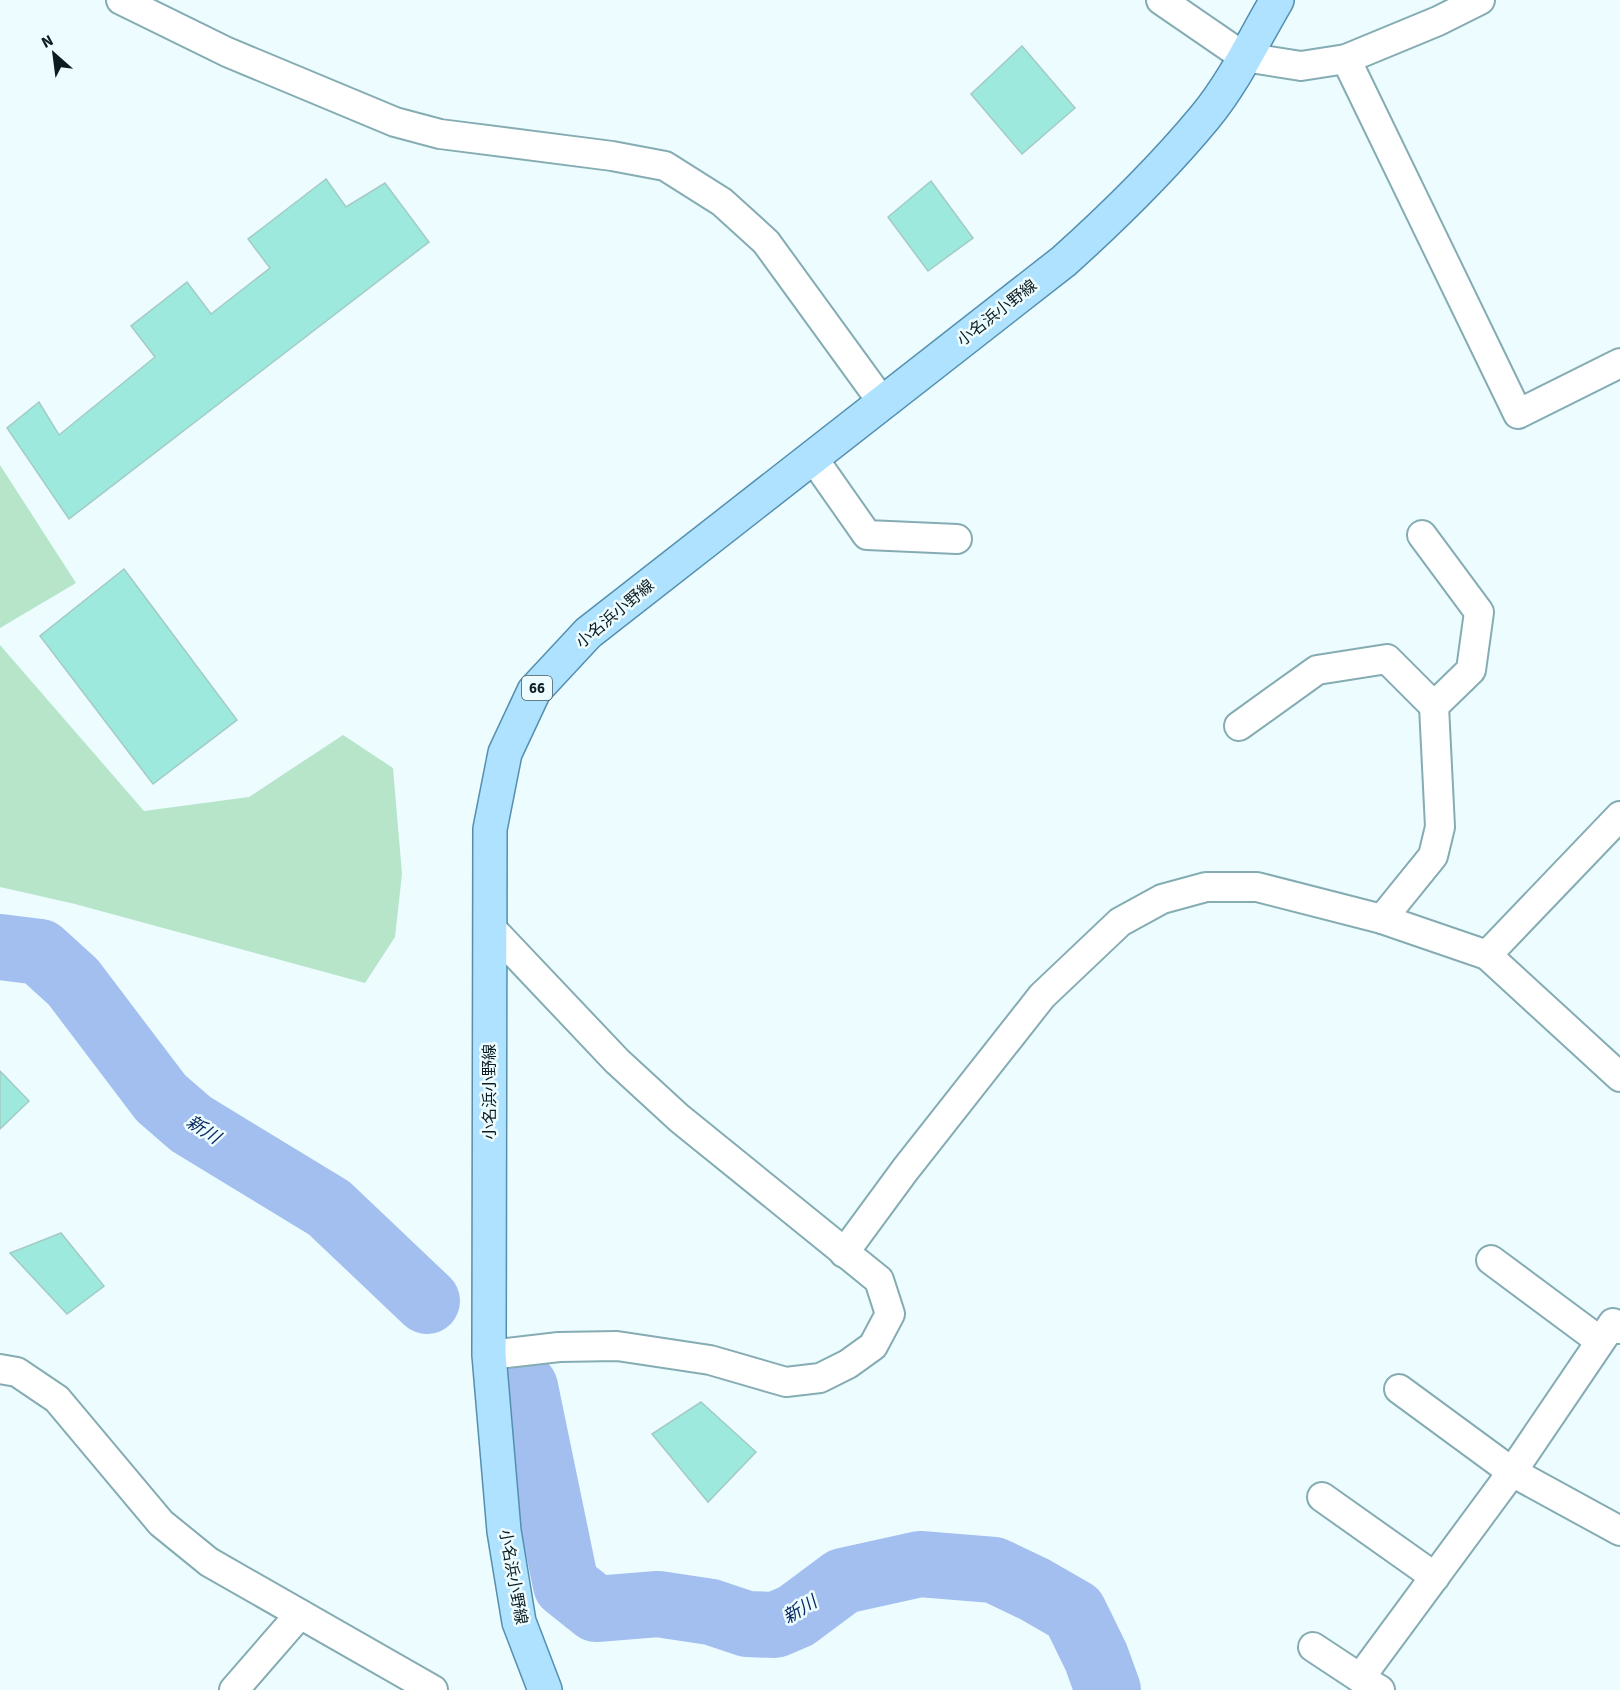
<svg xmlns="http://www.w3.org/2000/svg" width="1620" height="1690" viewBox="0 0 1620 1690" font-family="'Source Sans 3','Noto Sans JP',sans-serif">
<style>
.green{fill:#b7e5c9}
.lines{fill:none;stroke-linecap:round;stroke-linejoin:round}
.river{stroke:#a2bff0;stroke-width:66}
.building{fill:#9de9dd;stroke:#a3cbc4;stroke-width:1.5}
.street-casing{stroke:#85acb3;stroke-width:32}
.primary-casing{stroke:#548fb0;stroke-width:36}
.street{stroke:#fff;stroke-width:28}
.primary{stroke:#afe2fe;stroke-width:33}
.labels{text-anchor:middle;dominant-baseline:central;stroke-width:5;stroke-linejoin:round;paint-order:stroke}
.shield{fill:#ecfcff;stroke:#4f5e62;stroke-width:1.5}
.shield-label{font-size:15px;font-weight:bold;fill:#0c1b1e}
.street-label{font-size:16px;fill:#0c1b1e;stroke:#ecfcff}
.water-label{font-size:18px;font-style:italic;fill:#082861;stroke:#ecfcff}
</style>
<rect width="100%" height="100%" fill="#ecfcff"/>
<g class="green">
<polygon points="0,465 76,583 0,628"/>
<polygon points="0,645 144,811 249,797 343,735 393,768 402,874 395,937 365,983 75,904 0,887"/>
</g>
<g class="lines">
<g class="river">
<polyline points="0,947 40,952 73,982 161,1098 191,1124 329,1208 427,1301"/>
<polyline points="525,1387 566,1585 596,1609 658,1604 711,1612 747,1624 775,1625 796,1616 843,1581 920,1564 994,1570 1034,1589 1074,1612 1096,1657 1108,1690"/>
</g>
</g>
<g class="building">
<polygon points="1022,46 1075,108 1022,154 971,94"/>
<polygon points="326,179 346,207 385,183 429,242 69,519 7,428 39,402 59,435 155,357 131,326 187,282 211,314 270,268 248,239"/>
<polygon points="931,181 973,238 928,271 888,217"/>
<polygon points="124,569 237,720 153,784 40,636"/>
<polygon points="0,1071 29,1101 0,1129"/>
<polygon points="61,1233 104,1286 67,1314 10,1253"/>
<polygon points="701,1402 756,1452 708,1502 652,1434"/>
</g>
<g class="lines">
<defs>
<g id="street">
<polyline points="121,0 227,52 395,122 440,134 612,156 665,166 722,202 766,242 883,403"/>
<polyline points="1161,0 1244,57 1301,66 1346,59 1438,21 1480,0"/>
<polyline points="1346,59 1518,414 1620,363"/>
<polyline points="813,458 867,535 957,539"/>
<polyline points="1239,726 1317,670 1387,659 1434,706"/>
<polyline points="1382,919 1433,856 1440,827 1434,706 1471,670 1479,612 1422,535"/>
<polyline points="1487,955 1620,1077"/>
<polyline points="844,1253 905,1170 1042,996 1120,922 1162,899 1206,887 1257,887 1382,919 1487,955 1620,816"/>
<polyline points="1491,1260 1600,1341"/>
<polyline points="489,1355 559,1347 617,1346 710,1360 786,1382 820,1378 848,1364 873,1346 890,1314 879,1280 679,1118 617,1061 491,928"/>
<polyline points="0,1369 17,1372 57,1399 161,1523 209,1562 433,1690"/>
<polyline points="1399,1389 1512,1472 1613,1323 1620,1329"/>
<polyline points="1322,1497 1435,1577"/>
<polyline points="1313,1647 1360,1678"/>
<polyline points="234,1690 300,1614"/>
<polyline points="1380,1690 1360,1678 1512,1472 1620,1531"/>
</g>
<path id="primary" d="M545,1690L519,1622L504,1531L489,1355L490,829L505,753L534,691L588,633L1064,261C1114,216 1162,169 1205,117C1234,82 1254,39 1277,0"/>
</defs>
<use href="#street" class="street-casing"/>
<use href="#primary" class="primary-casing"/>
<use href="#street" class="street"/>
<use href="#primary" class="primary"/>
</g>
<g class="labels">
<rect class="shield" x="522" y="676" width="30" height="24" rx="4.5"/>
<g class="shield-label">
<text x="537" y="688">66</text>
</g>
<g class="street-label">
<text transform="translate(997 313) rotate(-38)">小名浜小野線</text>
<text transform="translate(615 614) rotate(-40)">小名浜小野線</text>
<text transform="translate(490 1092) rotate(-90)">小名浜小野線</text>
<text transform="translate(513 1577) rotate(80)">小名浜小野線</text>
</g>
<g class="water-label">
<text transform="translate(203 1130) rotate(33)">新川</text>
<text transform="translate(800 1610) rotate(-31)">新川</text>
</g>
</g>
<g transform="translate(54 54) rotate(332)" stroke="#ecfcff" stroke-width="4.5" paint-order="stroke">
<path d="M0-4.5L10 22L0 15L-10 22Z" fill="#0c1b1e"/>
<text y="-9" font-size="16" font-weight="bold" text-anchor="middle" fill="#0c1b1e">N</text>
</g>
</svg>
